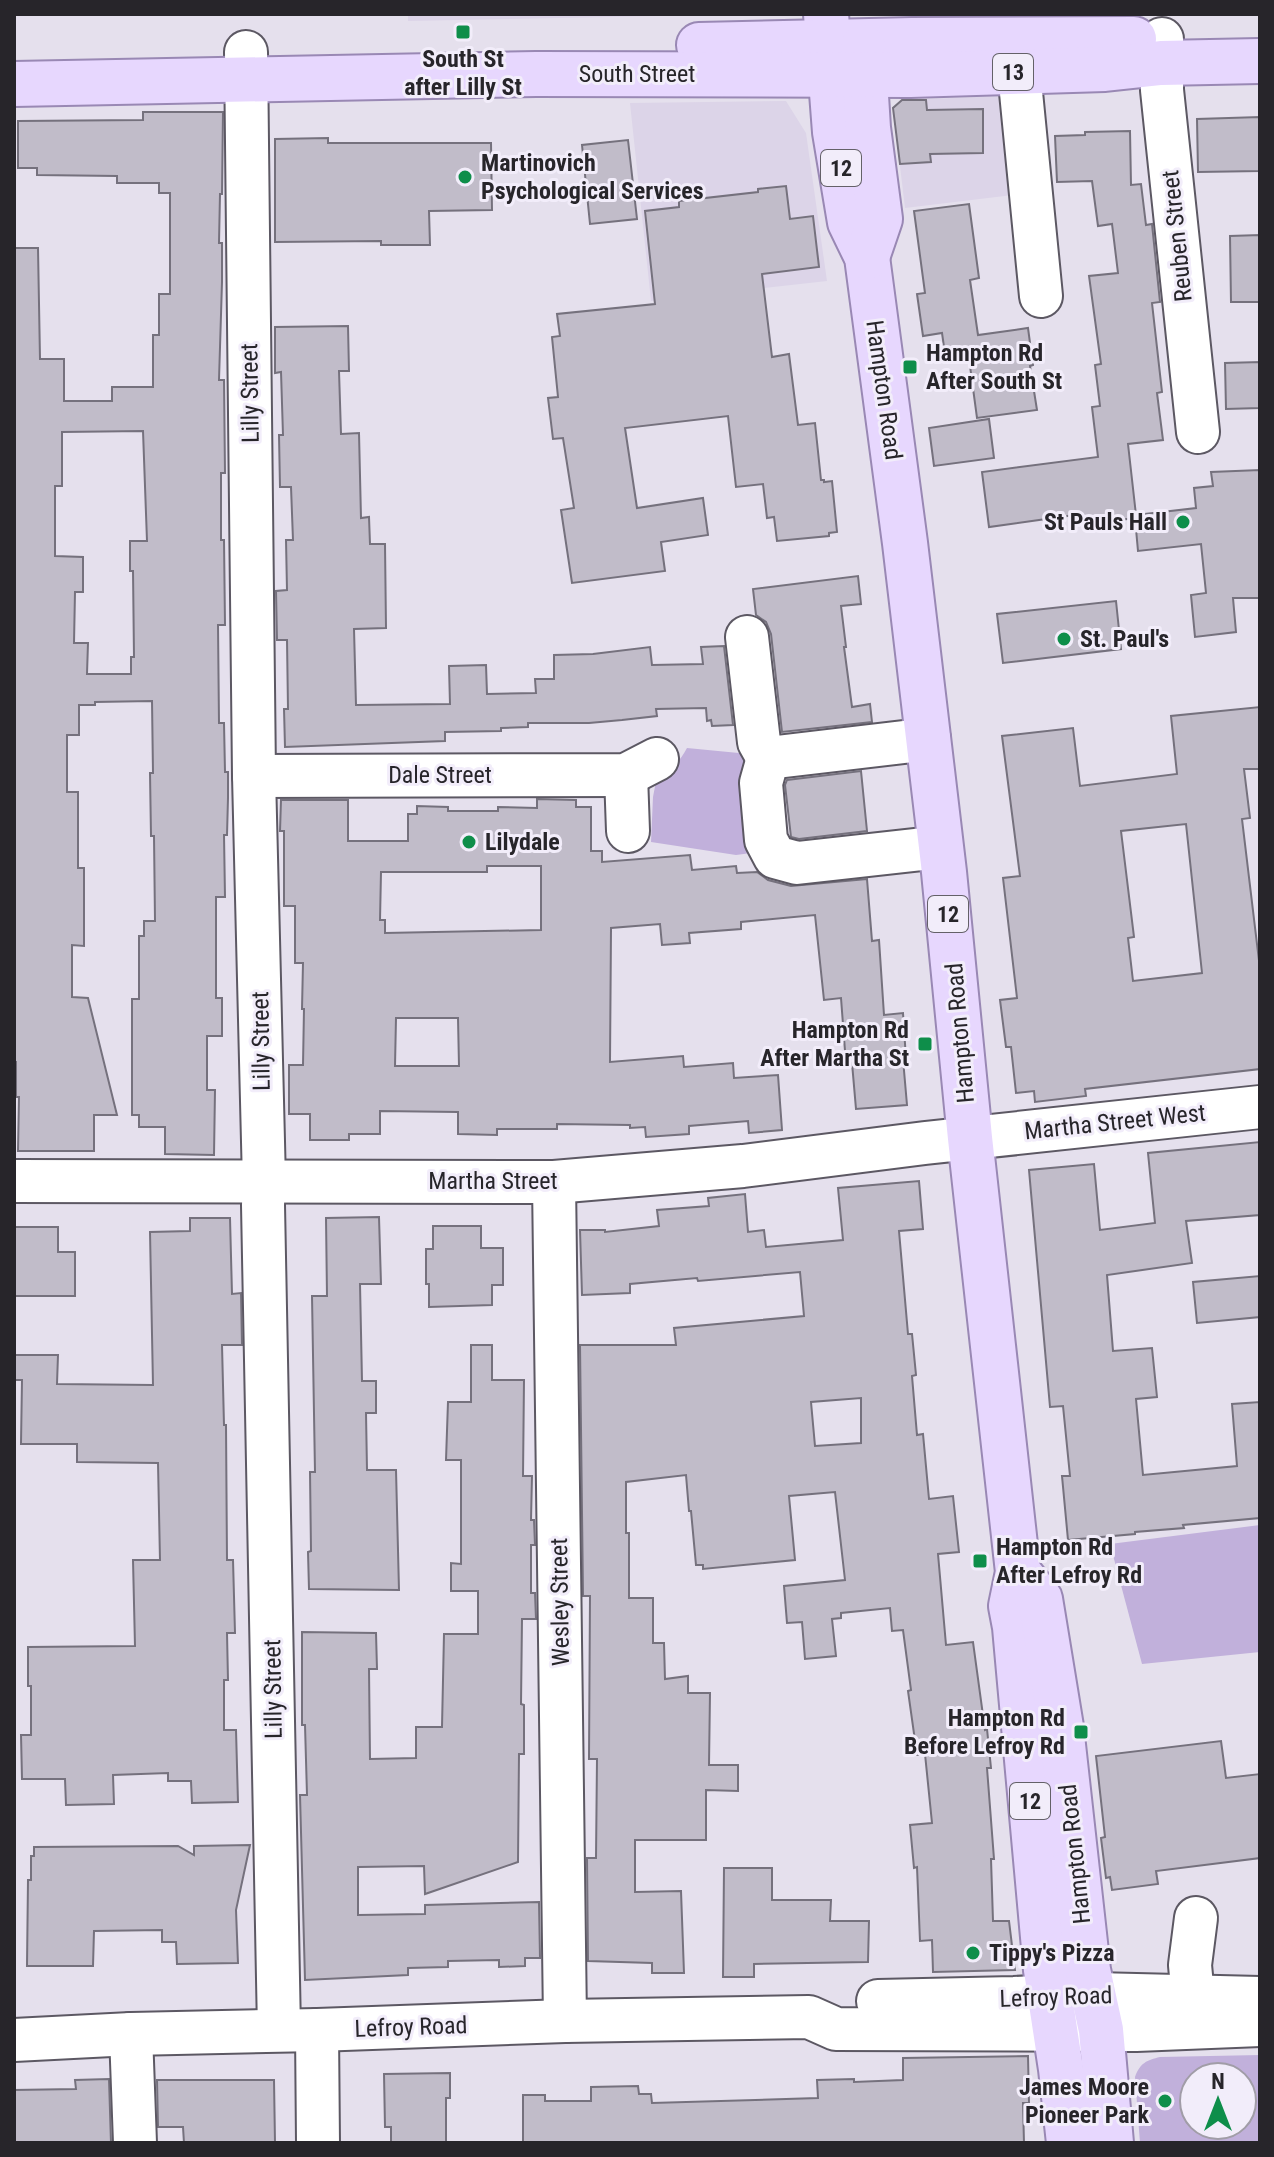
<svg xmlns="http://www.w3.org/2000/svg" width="1274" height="2157" viewBox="0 0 1274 2157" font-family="'Roboto Condensed',sans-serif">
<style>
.built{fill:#dcd4e8}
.green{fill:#c1b0db;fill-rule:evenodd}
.building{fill:#c1bcc9;stroke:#75717d;stroke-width:2;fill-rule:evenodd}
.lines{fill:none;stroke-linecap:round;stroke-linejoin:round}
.minor-casing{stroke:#5c5863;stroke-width:46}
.major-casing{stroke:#9988b4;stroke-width:48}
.minor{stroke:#fff;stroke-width:42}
.major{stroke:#e7d7fe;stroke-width:44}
.poi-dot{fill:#0e8e4a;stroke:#f2edfa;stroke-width:3}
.labels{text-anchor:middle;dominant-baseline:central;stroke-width:6;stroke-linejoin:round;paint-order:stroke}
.shield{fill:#f2edfa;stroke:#646168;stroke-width:2}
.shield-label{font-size:22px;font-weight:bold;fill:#27252a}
.poi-label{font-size:24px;font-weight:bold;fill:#27252a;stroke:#f2edfa;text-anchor:start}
.street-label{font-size:24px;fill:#27252a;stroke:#f2edfa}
</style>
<rect width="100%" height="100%" fill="#e5e0ed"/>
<g class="built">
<polygon points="408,14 760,14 408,21"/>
<polygon points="1003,96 1013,195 905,208 893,108 902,100"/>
<polygon points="786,101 806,133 827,281 764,288 754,220 706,295 651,301 630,103"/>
</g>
<g class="green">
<path d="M687,748L749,754L759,852L736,855L651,842L653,797L657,776C672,769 679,763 687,748Z"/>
<polygon points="1260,1525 1260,1652 1142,1664 1110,1544"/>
<path d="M1260,2055V2143H1140L1135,2077C1140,2063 1147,2060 1160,2057ZM1194,2077H1242V2125H1194Z"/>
</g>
<g class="building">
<polygon points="902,100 926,100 927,110 983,109 983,153 930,154 931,162 900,164 893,108"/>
<path d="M143,112H223L222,194H220L219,243H222V282L219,380H224L225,473H221V540H224L225,625H218L219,723H224L225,772H228V798L227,835H224L225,897H216V998H222V1036H207V1090H215L214,1155L165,1154V1127H139V1115H132V999H139V936H144V921H155L154,836H151L150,773H153L152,701L95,702V705H79V735H67V792H78V868H84V946L72,945V997L88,998L117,1115H94V1151H18L19,1097H16V1062H14V248H38L40,359H64V401H112V387H153V335H159V294H170V193H159V183H117V176L37,175V168H18V121L143,120ZM143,431L147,541H130V571H133L134,657H131V674H87L88,643H74L75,592H83V557L55,556V486H62V432Z"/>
<polygon points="1260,117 1260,171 1198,172 1197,119"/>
<polygon points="1130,131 1131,185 1141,184 1146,225 1152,224 1160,302 1152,303 1162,392 1157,393 1163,440 1128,444 1136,515 1196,508 1194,488 1213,486 1211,472 1260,470 1260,598 1233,598 1236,632 1195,637 1191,595 1206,593 1201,544 1138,551 1135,518 1083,525 1082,514 989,527 982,472 1098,457 1092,407 1100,406 1095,365 1101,364 1089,276 1118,273 1112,224 1098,226 1092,181 1057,182 1055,136 1085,135 1085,132"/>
<polygon points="328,138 328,143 491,143 492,210 429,211 430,245 381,245 381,241 275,242 275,139"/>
<polygon points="628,140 637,219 590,224 582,145"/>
<polygon points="786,186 790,219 813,216 819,267 762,274 772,357 789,354 798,425 815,423 821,480 824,480 824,482 832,481 837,532 829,533 829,536 777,541 774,517 767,518 763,484 736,487 728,416 625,428 637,508 703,498 708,535 661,542 665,571 572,583 561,510 574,508 563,438 553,439 548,398 558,397 552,337 560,336 557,314 655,304 645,211 679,207 679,201 758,192 758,189"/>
<polygon points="969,204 979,278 970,280 978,335 1028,328 1033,365 1030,366 1037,410 977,418 968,351 945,354 942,333 923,336 917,294 925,293 914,211"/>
<polygon points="1260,235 1260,302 1231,302 1230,236"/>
<polygon points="348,326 349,371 339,371 341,434 359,433 361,518 369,517 370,544 385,544 386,628 354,629 356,705 450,704 449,666 486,665 487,694 536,693 535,679 554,679 554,655 593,654 650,647 652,665 703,664 701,647 724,646 733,725 712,726 711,720 707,721 706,708 656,709 657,716 622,720 589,723 528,723 528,727 501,728 501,731 445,732 445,741 285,747 284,709 288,709 287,640 277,640 276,591 287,590 286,540 293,540 291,487 280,487 279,435 283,435 281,372 275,373 275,327"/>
<polygon points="1260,362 1260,408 1226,409 1225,363"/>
<polygon points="989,419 994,458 934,466 929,428"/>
<polygon points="858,576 861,604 841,606 846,647 844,647 852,707 870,704 872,722 782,732 771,634 766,622 756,615 753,589"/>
<polygon points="1116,601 1121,649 1003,663 997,614"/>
<path d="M1260,707V769H1244L1250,818L1242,819L1260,969V1069L1085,1089L1086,1096L1035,1102L1034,1091L1016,1093L1011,1047H1006L1000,1000L1017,998L1003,878L1020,876L1002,736L1073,728L1080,786L1177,774L1171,716ZM1186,824L1202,973L1133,981L1128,938L1134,937L1121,831Z"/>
<polygon points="861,771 867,831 799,839 791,837 785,785 787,780"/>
<path d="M537,799L576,800V807H591V851H602V862L690,855L692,870L736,866L737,873L757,872L768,880L791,886L867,879L872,941L879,940L884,1015L903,1013L906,1059H903L907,1105L856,1109L852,1063L846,1064L841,998L824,1000L815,915L741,922V929L689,933L690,943L662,945L660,924L611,928L610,1062L683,1056L684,1067L733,1063L734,1078L778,1075L782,1130L749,1133L748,1121L689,1126V1134L646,1137L645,1127L630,1128V1125L557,1124V1129H497V1135L458,1134V1112L380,1111V1134H349V1140H310V1114H289V1065H303L304,1009H302L303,963H295V906H284V831H280L281,800H348V841H408V814H417V806L448,807V811H498V807L537,808ZM487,866H541V930L385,933V920H380L381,872H487ZM396,1018H458L459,1066H395Z"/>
<polygon points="1260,1142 1260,1215 1186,1221 1192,1263 1107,1275 1113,1351 1152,1348 1157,1397 1136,1399 1143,1475 1237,1466 1232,1404 1260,1402 1260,1518 1183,1525 1184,1528 1135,1532 1135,1534 1068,1540 1062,1476 1070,1476 1063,1406 1050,1407 1029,1170 1094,1164 1100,1230 1155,1223 1148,1153"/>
<path d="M919,1181L923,1229L899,1231L908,1334H912L916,1375L912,1376L917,1435L923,1434L929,1499L953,1496L959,1552L938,1554L946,1645L973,1642L985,1730L987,1729L991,1768H987L994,1859H991L993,1921H1009L1015,1970L933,1972L932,1940L920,1941L917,1867L914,1868L910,1825L932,1823L925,1754L917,1755L908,1691L911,1690L903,1630L892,1631L890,1608L841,1613V1618L832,1619L836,1656L805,1659L802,1622L787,1623L784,1586L845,1580L835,1492L789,1496L795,1560L703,1569V1565H696L691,1511H689L686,1475L626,1482V1533H629V1598H653V1643H664L665,1679L688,1676V1693H710L709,1765H738V1791L706,1790V1840H635V1892L681,1891L684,1973H652V1963L588,1961L587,1858H596L597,1759H589L590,1596H583L580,1345H676L674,1328L804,1316L800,1272L698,1281L697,1278L630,1284V1293L582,1295L580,1230H605V1232L659,1226L657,1210L709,1206L708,1198L745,1194L748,1232L764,1230L766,1247L843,1240L838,1188ZM861,1398V1443L815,1446L811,1402Z"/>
<polygon points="379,1217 381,1284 360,1284 362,1381 376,1381 376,1413 366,1413 367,1470 396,1470 399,1590 309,1589 308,1552 311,1551 310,1472 315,1472 312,1296 327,1296 326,1218"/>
<polygon points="190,1218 230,1218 232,1294 241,1293 242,1345 222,1345 224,1425 226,1425 227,1560 233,1560 235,1633 227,1633 228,1680 224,1680 224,1730 236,1730 238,1802 192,1803 191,1781 168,1781 168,1773 113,1775 114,1804 66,1805 65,1779 22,1779 21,1735 31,1735 31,1686 28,1686 28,1647 135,1646 133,1560 160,1560 158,1463 77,1462 77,1444 21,1444 22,1380 14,1380 14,1355 58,1355 57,1384 153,1385 150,1232 190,1231"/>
<polygon points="433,1226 481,1226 481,1248 503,1248 503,1285 492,1285 492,1305 429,1307 429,1284 426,1284 426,1249 433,1249"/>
<polygon points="14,1227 58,1227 58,1252 75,1252 75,1296 14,1296"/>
<polygon points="1260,1276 1260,1317 1197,1323 1193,1282"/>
<polygon points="471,1345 492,1345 492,1380 524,1380 523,1476 532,1476 531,1520 534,1520 535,1545 531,1545 531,1593 535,1593 536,1619 522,1619 521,1704 524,1705 524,1754 519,1754 518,1862 425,1894 424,1866 358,1867 358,1915 425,1914 425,1905 539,1902 540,1958 525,1958 525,1966 499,1967 499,1960 448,1961 448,1967 408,1968 408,1975 305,1980 300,1795 307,1795 305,1725 302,1725 302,1632 376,1633 377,1669 369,1669 370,1759 416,1758 416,1727 442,1727 444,1634 478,1634 478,1591 451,1591 451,1563 461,1564 461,1460 446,1460 448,1402 471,1402"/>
<polygon points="1221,1741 1226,1778 1260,1774 1260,1858 1156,1871 1158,1884 1112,1890 1110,1877 1106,1878 1101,1838 1105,1837 1096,1756"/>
<polygon points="250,1845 236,1910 238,1963 177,1964 176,1942 162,1942 162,1930 94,1931 93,1966 27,1966 28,1880 31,1880 31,1856 34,1856 34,1847 178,1846 194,1855 194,1846"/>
<polygon points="724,1868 772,1868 772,1900 831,1900 830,1921 869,1921 868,1962 754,1964 754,1977 723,1977"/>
<polygon points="1028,2056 1029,2103 1023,2103 1024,2143 523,2143 523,2095 545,2095 545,2101 591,2101 591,2087 638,2086 639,2094 651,2094 652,2103 818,2098 817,2080 854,2079 854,2082 903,2080 903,2058"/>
<polygon points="450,2073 450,2098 446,2098 446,2143 391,2143 391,2127 385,2127 384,2074"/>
<polygon points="109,2079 111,2143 14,2143 14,2090 76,2089 75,2080"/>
<polygon points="157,2080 274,2080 275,2143 184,2143 183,2127 158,2127"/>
</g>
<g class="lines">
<defs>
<g id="minor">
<polyline points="1162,39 1162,90 1198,432"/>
<polyline points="246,52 254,776 264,1182 263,1205 279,2030"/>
<polyline points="1019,72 1041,296"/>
<polyline points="747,637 759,742 768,758"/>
<polyline points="929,739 768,758 761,783 766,840 775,857 797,863 941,847"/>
<polyline points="626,775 628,831"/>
<polyline points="254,776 626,775 657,759"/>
<polyline points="14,1181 554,1182 743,1166 925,1143 1260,1107"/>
<polyline points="554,1182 565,2021"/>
<polyline points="1193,1997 1190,1965 1196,1918"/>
<polyline points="878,2001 1014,1998 1095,1994 1260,1998"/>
<polyline points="317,2030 318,2143"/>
<polyline points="131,2034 135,2143"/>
<polyline points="14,2040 131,2034 317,2030 565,2021 809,2017 836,2029 1136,2030 1260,2025"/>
</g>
<g id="major">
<polyline points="826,14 835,132 850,222 867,257 905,543 944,872 970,1138 1018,1572 1011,1606 1015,1627 1046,1970 1061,2069 1069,2143"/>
<polyline points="699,45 912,40 1134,39"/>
<polyline points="863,47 868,128 880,219 867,257"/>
<polyline points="14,84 536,74 910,75 1105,69 1161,63 1260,61"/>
<polyline points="1022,1577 1040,1599 1061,1727 1088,1970 1101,2030 1111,2143"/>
</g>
</defs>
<use href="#minor" class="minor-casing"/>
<use href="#major" class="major-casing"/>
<use href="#minor" class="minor"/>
<use href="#major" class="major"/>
</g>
<g class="poi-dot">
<rect x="455" y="24" width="16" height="16" rx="4"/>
<circle cx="465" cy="177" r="8"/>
<rect x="902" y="359" width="16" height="16" rx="4"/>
<circle cx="1183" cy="522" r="8"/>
<circle cx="1064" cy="639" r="8"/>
<circle cx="469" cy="842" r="8"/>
<rect x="917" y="1036" width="16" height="16" rx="4"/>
<rect x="972" y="1553" width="16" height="16" rx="4"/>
<rect x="1073" y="1724" width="16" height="16" rx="4"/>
<circle cx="973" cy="1953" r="8"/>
<circle cx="1165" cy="2101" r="8"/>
</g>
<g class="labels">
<g class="shield">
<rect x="993" y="54" width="40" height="36" rx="6"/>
<rect x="821" y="150" width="40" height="36" rx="6"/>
<rect x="928" y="896" width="40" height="36" rx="6"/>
<rect x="1010" y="1783" width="40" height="36" rx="6"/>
</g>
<g class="shield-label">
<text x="1013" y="72">13</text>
<text x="841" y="168">12</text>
<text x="948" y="914">12</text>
<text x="1030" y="1801">12</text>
</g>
<g class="poi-label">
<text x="463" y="59" text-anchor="middle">South St<tspan x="463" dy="28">after Lilly St</tspan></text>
<text x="481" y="163">Martinovich<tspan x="481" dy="28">Psychological Services</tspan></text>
<text x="926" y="353">Hampton Rd<tspan x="926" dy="28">After South St</tspan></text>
<text x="1167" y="522" text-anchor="end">St Pauls Hall</text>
<text x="1080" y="639">St. Paul's</text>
<text x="485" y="842">Lilydale</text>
<text x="909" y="1030" text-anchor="end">Hampton Rd<tspan x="909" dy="28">After Martha St</tspan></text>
<text x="996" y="1547">Hampton Rd<tspan x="996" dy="28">After Lefroy Rd</tspan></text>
<text x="1065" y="1718" text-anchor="end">Hampton Rd<tspan x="1065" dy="28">Before Lefroy Rd</tspan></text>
<text x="989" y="1953">Tippy's Pizza</text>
<text x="1149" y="2087" text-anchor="end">James Moore<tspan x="1149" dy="28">Pioneer Park</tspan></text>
</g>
<g class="street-label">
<text x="637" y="74">South Street</text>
<text transform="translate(1177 236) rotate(-96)">Reuben Street</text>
<text transform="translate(884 390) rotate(82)">Hampton Road</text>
<text transform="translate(250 393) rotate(-91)">Lilly Street</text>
<text x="440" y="775">Dale Street</text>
<text transform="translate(960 1033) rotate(-95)">Hampton Road</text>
<text transform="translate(261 1041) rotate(-91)">Lilly Street</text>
<text transform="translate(1115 1122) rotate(-6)">Martha Street West</text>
<text x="493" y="1181">Martha Street</text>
<text transform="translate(560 1602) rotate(-91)">Wesley Street</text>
<text transform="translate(273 1689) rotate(-91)">Lilly Street</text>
<text transform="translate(1075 1854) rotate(-96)">Hampton Road</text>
<text transform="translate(1056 1997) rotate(-2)">Lefroy Road</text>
<text transform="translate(411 2027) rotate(-2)">Lefroy Road</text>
</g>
</g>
<rect width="1274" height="2157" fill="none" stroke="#27252a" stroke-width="32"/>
<g transform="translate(1218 2101)"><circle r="38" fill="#f2edfa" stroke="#a19da7" stroke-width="2"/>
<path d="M0-6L14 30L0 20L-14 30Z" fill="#0e8e4a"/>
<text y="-12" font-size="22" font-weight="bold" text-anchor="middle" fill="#27252a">N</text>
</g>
</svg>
